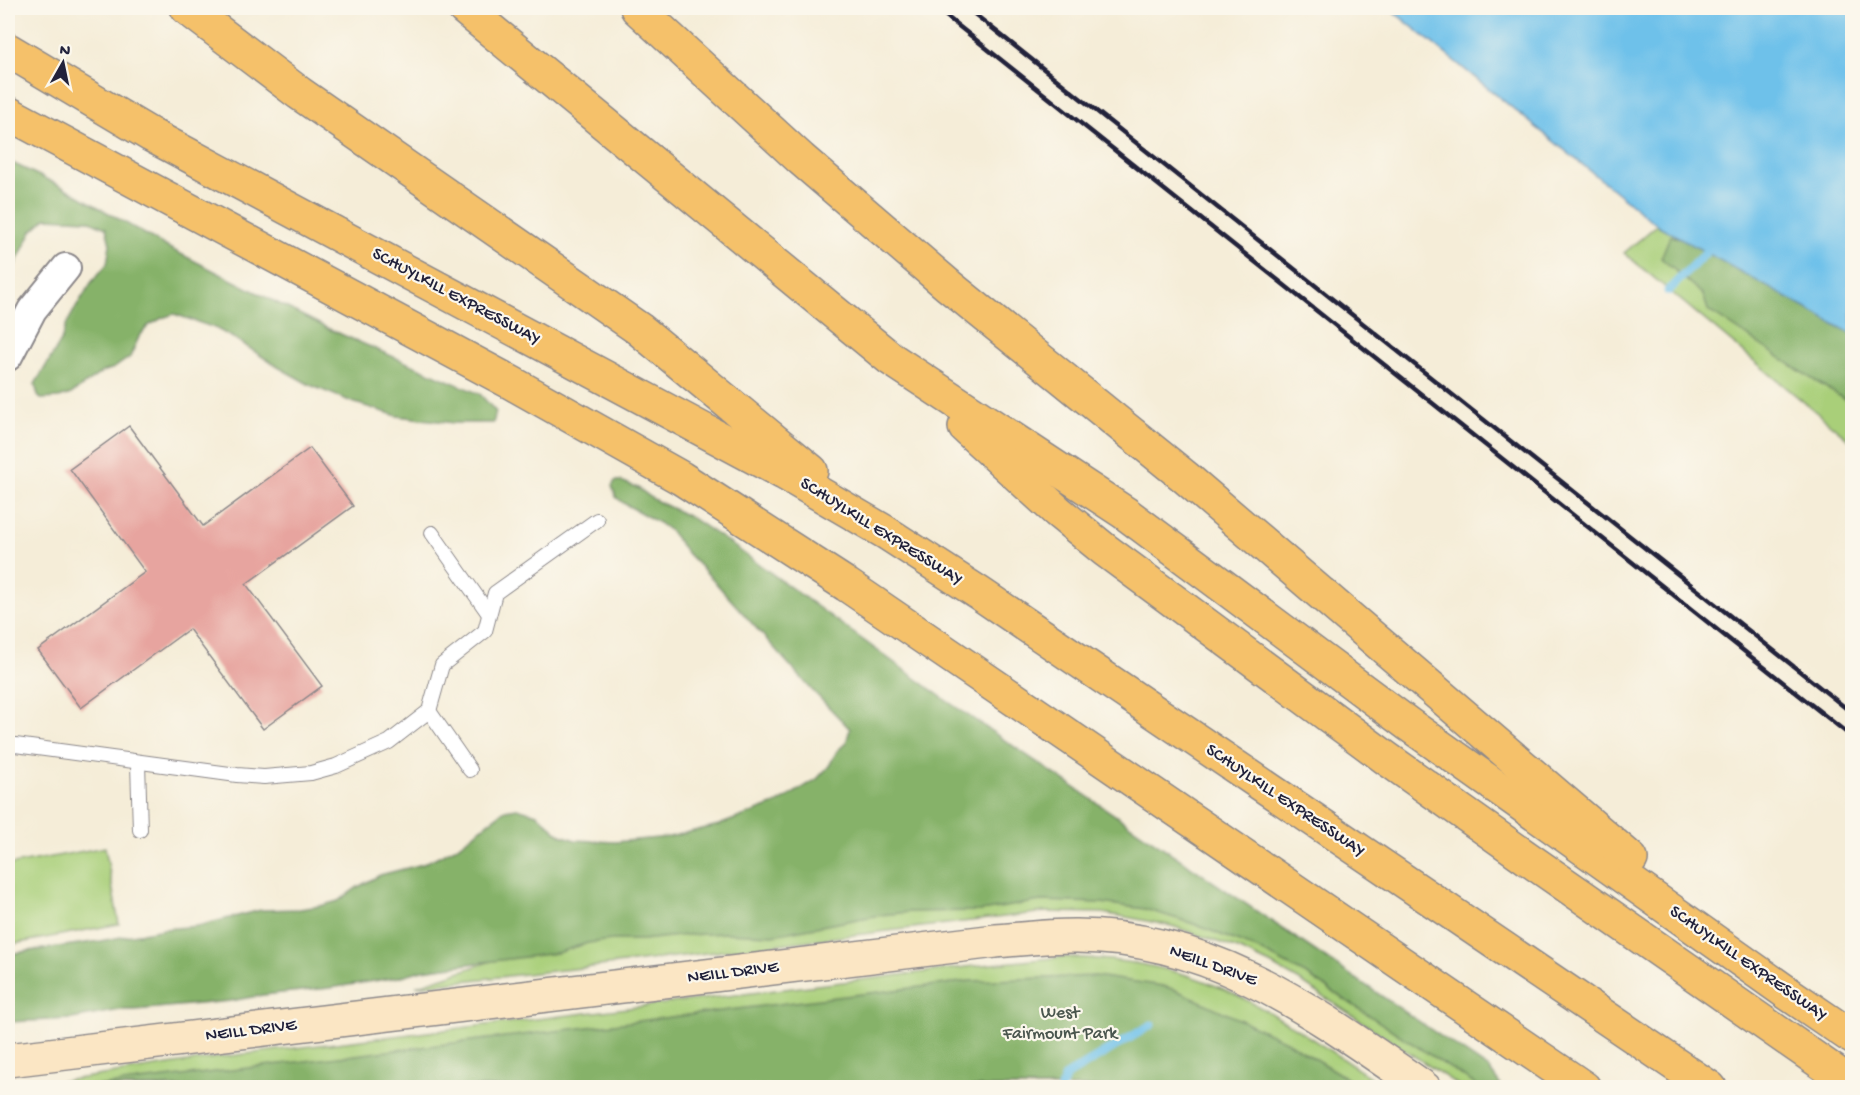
<svg xmlns="http://www.w3.org/2000/svg" width="1860" height="1095" viewBox="0 0 1860 1095" font-family="'Gochi Hand',sans-serif">
<style>
.green{fill:#a9cf79;stroke:#66785a;stroke-width:1.5}
.forest{fill:#86b269;stroke:#546a52;stroke-width:1.5}
.water{fill:#6ec1ea;stroke:#487292;stroke-width:1.5}
.lines{fill:none;stroke-linecap:round;stroke-linejoin:round}
.stream{stroke:#6ec1ea;stroke-width:9}
.building{fill:#e7a49f}
.lane-casing{stroke:#8c888a;stroke-width:16}
.street-casing{stroke:#8c888a;stroke-width:32}
.secondary-casing{stroke:#8c888a;stroke-width:36}
.highway-casing{stroke:#8c888a;stroke-width:36}
.lane{stroke:#fff;stroke-width:14}
.street{stroke:#fff;stroke-width:28}
.secondary{stroke:#fbe6c4;stroke-width:33}
.highway{stroke:#f5c16b;stroke-width:33}
.rail{stroke:#22223b;stroke-width:4.5}
.labels{text-anchor:middle;dominant-baseline:central;stroke-width:4.5;stroke-linejoin:round;paint-order:stroke}
.street-label{font-size:18px;fill:#22223b;stroke:#fbf7ec}
.park-label{font-size:18px;fill:#4a564e;stroke:#fbf7ec}
</style>
<rect width="100%" height="100%" fill="#fbf7ec"/>
<filter id="ink" filterUnits="userSpaceOnUse"><feTurbulence type="fractalNoise" baseFrequency=".0167" numOctaves="2"/><feDisplacementMap in="SourceGraphic" scale="12" xChannelSelector="R" yChannelSelector="G"/><feConvolveMatrix kernelMatrix="1 2 1 2 8 2 1 2 1" color-interpolation-filters="sRGB"/></filter>
<filter id="wash" filterUnits="userSpaceOnUse"><feTurbulence type="fractalNoise" baseFrequency=".008" numOctaves="4" result="noise"/><feDisplacementMap in="SourceGraphic" scale="24" xChannelSelector="R" yChannelSelector="G"/><feGaussianBlur stdDeviation="1.35" result="paint"/><feColorMatrix in="noise" values="0 0 0 0 0 0 0 0 0 0 0 0 0 0 0 0 0 1.4 0 .05"/><feComposite in="paint" operator="in"/></filter>
<g filter="url(#wash)">
<rect width="100%" height="100%" fill="#f5edd8"/>
<g class="green">
<polygon points="1657,225 1852,334 1852,442 1624,253"/>
<polygon points="1047,777 1495,1087 1461,1087 1300,981 1270,964 1238,949 1172,926 1137,919 1102,913 1045,912 591,967 416,986"/>
<polygon points="105,847 119,924 8,945 8,865"/>
<path d="M1062,957C1103,958 1143,962 1183,974C1257,996 1321,1046 1385,1087L17,1088L221,1057L983,965Z"/>
</g>
<g class="forest">
<polygon points="8,161 67,189 169,248 329,329 480,394 496,412 493,423 454,423 397,416 352,402 310,385 278,367 237,340 215,328 174,314 162,318 148,326 139,337 130,357 114,368 102,372 71,394 59,398 41,399 38,396 35,384 61,341 66,325 75,309 91,283 107,264 110,244 106,228 88,220 46,218 32,231 8,279"/>
<polygon points="1670,236 1681,238 1852,334 1852,404 1809,377 1708,310 1703,295 1661,258"/>
<polygon points="615,481 621,481 638,488 653,499 692,518 731,544 947,701 1489,1069 1501,1086 1500,1087 1479,1087 1307,975 1257,949 1191,923 1145,909 1101,903 1041,901 981,911 910,912 880,915 773,935 726,933 687,935 643,940 612,940 588,943 557,953 422,970 399,977 330,988 263,995 231,1001 135,1010 120,1010 72,1019 8,1022 8,954 100,941 164,929 198,926 261,910 300,909 320,906 338,901 358,887 380,875 423,864 455,848 505,810 517,808 537,814 561,835 575,840 615,842 669,837 719,825 778,803 817,779 829,766 837,751 846,743 850,729 812,690 705,571 687,553 670,531 659,523 625,504 616,497 612,486"/>
<polygon points="1095,976 1163,986 1176,990 1286,1041 1361,1087 90,1087 970,981"/>
</g>
<polygon class="water" points="1389,8 1852,8 1852,334 1657,225"/>
<g class="lines">
<g class="stream">
<polyline points="1668,291 1706,252 1713,242"/>
<polyline points="1061,1088 1066,1076 1151,1025"/>
</g>
</g>
<g id="blocks">
<polygon class="building" points="129,426 203,526 310,448 353,506 246,584 322,686 263,729 189,629 81,708 38,650 145,572 70,469"/>
</g>
</g>
<g filter="url(#ink)">
<use href="#blocks" fill-opacity="0" stroke="#8c888a" stroke-width="1.5"/>
<g class="lines">
<defs>
<g id="lane">
<polyline points="432,533 489,614"/>
<polyline points="429,711 470,770"/>
<polyline points="8,744 237,775 264,777 311,773 336,766 389,742 429,711 442,665 485,631 495,593 597,520"/>
<polyline points="138,763 140,830"/>
</g>
<polyline id="street" points="8,356 32,310 66,268"/>
<path id="secondary" d="M8,1060L996,941C1022,939 1048,936 1074,936C1212,935 1315,1013 1424,1088"/>
<g id="highway">
<polyline points="187,8 299,93 639,329 811,471"/>
<polyline points="464,8 891,359 1125,513 1408,724 1786,992 1852,1037"/>
<polyline points="637,8 801,159 949,286 1185,477 1631,859"/>
<polyline points="8,50 151,135 784,473 885,532 979,593 1710,1088"/>
<polyline points="8,113 512,383 681,478 847,585 1584,1088"/>
<polyline points="965,427 1057,511 1105,550 1386,758 1527,858 1852,1084"/>
</g>
</defs>
<use href="#lane" class="lane-casing"/>
<use href="#street" class="street-casing"/>
<use href="#secondary" class="secondary-casing"/>
<use href="#highway" class="highway-casing"/>
<use href="#lane" class="lane"/>
<use href="#street" class="street"/>
<use href="#secondary" class="secondary"/>
<use href="#highway" class="highway"/>
<g class="rail">
<polyline points="936,8 1852,737"/>
<polyline points="967,8 1852,713"/>
</g>
</g>
</g>
<g class="labels">
<g class="street-label">
<text transform="translate(456 297) rotate(28)">SCHUYLKILL EXPRESSWAY</text>
<text transform="translate(881 532) rotate(32)">SCHUYLKILL EXPRESSWAY</text>
<text transform="translate(1285 801) rotate(34)">SCHUYLKILL EXPRESSWAY</text>
<text transform="translate(1748 964) rotate(35)">SCHUYLKILL EXPRESSWAY</text>
<text transform="translate(1213 966) rotate(20)">NEILL DRIVE</text>
<text transform="translate(733 973) rotate(-7)">NEILL DRIVE</text>
<text transform="translate(251 1031) rotate(-7)">NEILL DRIVE</text>
</g>
<g class="park-label">
<text x="1060" y="1013">West<tspan x="1060" dy="21">Fairmount Park</tspan></text>
</g>
</g>
<rect width="1860" height="1095" fill="none" stroke="#fbf7ec" stroke-width="30"/>
<g transform="translate(63 63) rotate(9)" stroke="#fbf7ec" stroke-width="4.5" paint-order="stroke">
<path d="M0-4.5L10 22L0 15L-10 22Z" fill="#22223b"/>
<text y="-9" font-size="16" font-weight="bold" text-anchor="middle" fill="#22223b">N</text>
</g>
</svg>
